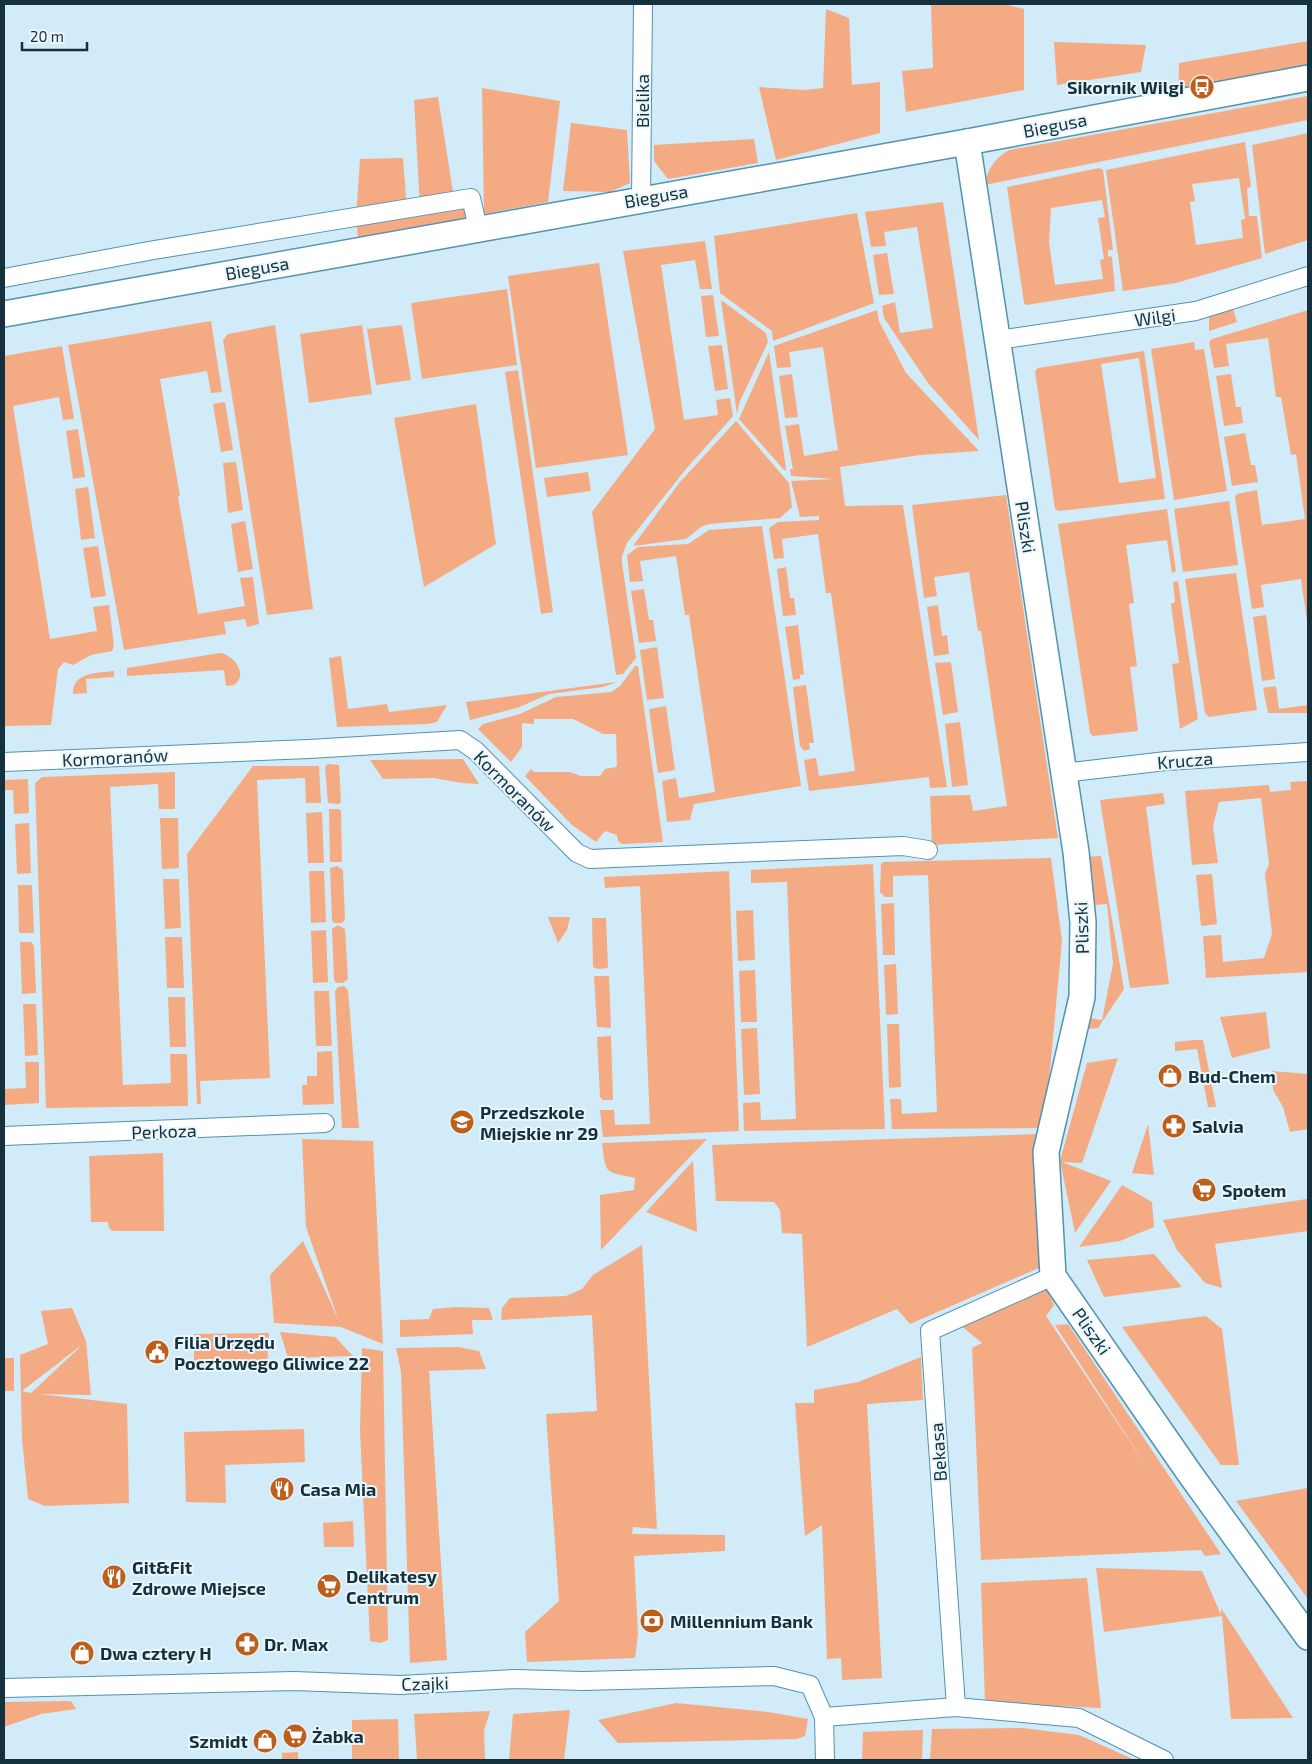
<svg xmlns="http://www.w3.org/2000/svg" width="1312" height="1764" viewBox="0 0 1312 1764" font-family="'Exo 2',sans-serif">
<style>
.green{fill:#f4ab83;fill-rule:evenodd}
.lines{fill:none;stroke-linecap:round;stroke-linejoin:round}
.street-casing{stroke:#5193b1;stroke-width:20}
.secondary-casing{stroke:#5193b1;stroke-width:28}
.street{stroke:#fff;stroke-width:18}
.secondary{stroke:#fff;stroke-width:25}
.labels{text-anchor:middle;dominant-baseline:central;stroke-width:4;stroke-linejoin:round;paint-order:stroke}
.poi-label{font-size:18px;font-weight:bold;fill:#15313e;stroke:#e9f6fc;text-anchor:start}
.street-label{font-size:18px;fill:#15313e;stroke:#e9f6fc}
</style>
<rect width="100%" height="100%" fill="#d1ebf8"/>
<g class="green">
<polygon points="931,4 1003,4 1024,9 1024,90 906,112 902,71 933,68"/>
<polygon points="826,9 849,18 852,85 880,82 880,133 776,160 759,87 804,90 823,88"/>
<polygon points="1308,41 1308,78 1178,102 1179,63"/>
<polygon points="1054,42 1146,45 1141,72 1057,85"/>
<polygon points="482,88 560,101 548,202 484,214"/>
<path d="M1308,96V120L984,185C988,169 995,158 1009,150Z"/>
<polygon points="438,97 453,192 471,198 475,216 423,228 358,239 356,218 360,159 403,158 407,209 420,207 414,100"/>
<polygon points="571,123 627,130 630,183 610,192 563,191"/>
<polygon points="1308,133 1308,240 1265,254 1252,145"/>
<polygon points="754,139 758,163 668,179 654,161 654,145"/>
<path d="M1245,142L1251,187L1247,188L1249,216H1257L1262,258L1176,283L1123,291L1106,170ZM1239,178L1245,219L1241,220L1243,238L1196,245L1190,202L1195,201L1192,184Z"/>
<path d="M1099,168L1103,170L1113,250H1108V256L1112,257L1115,291L1026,305L1024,303L1007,187ZM1102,200L1105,217L1098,218L1104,259L1100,260L1103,279L1055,285L1049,242L1051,208Z"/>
<polygon points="943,202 979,440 928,383 884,318 882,306 895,302 900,333 933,328 917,227 884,232 886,246 871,247 865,212"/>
<polygon points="857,213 874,303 773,341 772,331 720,293 714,236"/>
<polygon points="705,241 712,289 700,289 695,260 661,265 684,420 718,415 716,400 730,398 733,416 686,469 627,543 622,556 622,563 636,658 623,674 616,675 592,512 655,429 623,251"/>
<polygon points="887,253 894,294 879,295 873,255"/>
<polygon points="599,263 628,455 536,468 508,276"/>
<polygon points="507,289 517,365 422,379 411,303"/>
<polygon points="713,295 719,336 706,337 701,296"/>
<polygon points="721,300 766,333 768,342 740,401 737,414"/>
<polygon points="1233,309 1237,322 1209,331 1209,316"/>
<polygon points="877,310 879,321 906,373 979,451 920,455 840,467 845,506 903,505 947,787 930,788 929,777 809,791 804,760 816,758 819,776 855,771 831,593 826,593 818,534 782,539 784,558 774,559 769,528 778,522 819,520 819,516 800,517 791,481 834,479 791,476 790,469 793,469 785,426 799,424 804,456 838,450 823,347 789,352 791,367 777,368 774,346"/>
<polygon points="1308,310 1308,628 1301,579 1261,585 1264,607 1252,609 1235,497 1237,494 1257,490 1262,525 1305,519 1296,454 1291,455 1281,397 1276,397 1268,338 1226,344 1229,366 1214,368 1209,342 1212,339"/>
<polygon points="211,321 222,392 211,393 207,371 160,379 180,496 178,497 198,614 245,606 240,578 253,577 259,624 247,627 245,619 224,622 226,634 124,650 68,345"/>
<polygon points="275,325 313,609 267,615 223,340 228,334"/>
<polygon points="362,325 372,394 309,403 300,334"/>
<polygon points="402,325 411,380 376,385 367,329"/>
<polygon points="1194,342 1195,350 1204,349 1227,491 1174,500 1151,349"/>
<polygon points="722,345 728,389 715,391 708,346"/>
<polygon points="62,346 74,419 63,420 59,397 13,406 50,639 97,631 93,607 109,605 114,646 112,651 91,655 73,665 64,662 58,669 51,725 4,726 4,356"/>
<path d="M1144,351L1165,499L1059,511L1055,509L1035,371L1038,368ZM1139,358L1156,478L1119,483L1101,364Z"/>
<polygon points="769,352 786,469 785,471 739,419"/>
<polygon points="518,370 553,612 541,614 505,372"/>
<polygon points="792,374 798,417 785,418 779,376"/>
<polygon points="1231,374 1236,407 1241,407 1243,423 1224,426 1216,376"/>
<polygon points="225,402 233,450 221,452 213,404"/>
<polygon points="476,404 496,544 424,587 394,418"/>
<polygon points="736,421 789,483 792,507 780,518 709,524 701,527 686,539 633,546 680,482"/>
<polygon points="78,429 85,477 73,479 66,431"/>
<polygon points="1245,433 1251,465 1255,465 1258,482 1232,486 1224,437"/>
<polygon points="236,462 243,510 228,513 223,463"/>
<polygon points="588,472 591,491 547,497 544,478"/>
<polygon points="88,487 95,538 81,540 75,489"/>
<polygon points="1006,495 1058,838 932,845 930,796 970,795 973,811 1007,806 981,631 978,631 969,572 934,577 937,596 924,598 912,505"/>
<polygon points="1229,501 1238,565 1183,572 1174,509"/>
<polygon points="1167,509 1176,571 1172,573 1167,540 1126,545 1134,603 1129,604 1137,666 1130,667 1138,731 1093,736 1090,733 1058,524"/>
<polygon points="245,521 253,569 238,572 231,524"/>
<polygon points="762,526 801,786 694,804 690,820 667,822 662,781 676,778 679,798 715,792 689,615 685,615 676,556 640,561 643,581 630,582 627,555 638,547 688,544 709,530"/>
<polygon points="98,546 106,596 91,598 83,548"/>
<polygon points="786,567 790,598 794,598 796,615 783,616 777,569"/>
<polygon points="1236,573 1257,710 1209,717 1205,713 1185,579"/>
<polygon points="1178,581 1198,719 1180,729 1172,664 1179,663 1171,604 1175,602 1173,582"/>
<polygon points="644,589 649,620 653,620 656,641 639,643 631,591"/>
<polygon points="938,605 942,636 947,635 949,654 934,656 927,607"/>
<polygon points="1266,615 1275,679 1262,681 1253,617"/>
<polygon points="798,625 804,674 800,675 800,679 793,680 785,627"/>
<polygon points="657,647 664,698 647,700 640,650"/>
<path d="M220,653C234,655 249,675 234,685L226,686L224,670L127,676V668Z"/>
<polygon points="341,656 348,709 387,704 389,712 447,705 437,722 427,724 337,727 329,658"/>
<polygon points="951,662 958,712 943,715 935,663"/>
<polygon points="635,666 638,666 663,842 622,844 618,841 617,835 605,831 596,842 572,825 525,776 531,769 534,772 570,772 581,776 600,776 605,769 616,767 617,765 616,734 603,734 573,719 534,719 534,724 522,723 522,747 511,762 478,729 483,724 520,714 556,697 611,692 620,686"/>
<path d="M114,671V677L86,679L87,693L73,694C72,672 98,673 114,671Z"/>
<polygon points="617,682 603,687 549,694 517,708 470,720 466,702"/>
<polygon points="806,685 814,743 809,743 810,749 804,751 800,746 793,687"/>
<polygon points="1276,686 1279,709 1308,705 1308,713 1268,713 1263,688"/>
<polygon points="666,706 675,770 658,773 649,709"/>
<polygon points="960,722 968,785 952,787 945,724"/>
<polygon points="463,759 479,784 462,783 434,778 383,779 370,760"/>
<polygon points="328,764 339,765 341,802 339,804 328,803 325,767"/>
<polygon points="253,766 319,766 321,803 306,803 305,778 257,780 270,1078 200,1081 201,1104 197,1104 187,854"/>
<polygon points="175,772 175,809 159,809 158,784 110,787 123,1085 171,1083 170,1054 187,1054 188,1106 46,1108 35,783 42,777"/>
<polygon points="28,779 29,813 14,814 13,790 4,790 4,780"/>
<polygon points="1308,781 1308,972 1206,978 1203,936 1221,935 1223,962 1264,958 1272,934 1265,874 1269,864 1261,798 1219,802 1213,826 1218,863 1192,865 1185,791 1269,785 1270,792 1291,790 1290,782"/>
<polygon points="1163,793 1165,804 1146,807 1169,984 1130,988 1100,800"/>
<polygon points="329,809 339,809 341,811 342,862 330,862"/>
<polygon points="322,812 324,863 308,863 306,813"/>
<polygon points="160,818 178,818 179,868 162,869"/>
<polygon points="29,823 31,873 17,874 15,824"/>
<polygon points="1101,856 1124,989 1098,1028 1087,1029 1089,1018 1102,1020 1113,964 1107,904 1094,905 1087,857"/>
<polygon points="1051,858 1062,941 1050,1070 1041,1128 892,1129 890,1099 901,1099 902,1114 937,1112 928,875 893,876 893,897 885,897 880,892 881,864 883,862"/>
<polygon points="873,864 885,1129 744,1131 743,1103 760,1102 761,1120 796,1119 787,882 751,883 751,870"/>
<polygon points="337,866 343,870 345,920 342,923 334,923 332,920 330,868"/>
<polygon points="309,871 324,871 326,922 311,923"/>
<polygon points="729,871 739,1131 603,1137 600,1110 614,1110 615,1125 650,1124 640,886 605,888 604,877"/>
<polygon points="1212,874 1217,924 1201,926 1196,875"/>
<polygon points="163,879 179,879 181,928 165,929"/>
<polygon points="18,885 32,885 34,933 19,933"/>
<polygon points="894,903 895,955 883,955 881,904"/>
<polygon points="753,910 755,960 738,961 736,911"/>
<polygon points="548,917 570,917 567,930 558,943"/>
<polygon points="592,918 606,918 608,968 598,969 593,967"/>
<polygon points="338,925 345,929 348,979 343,983 336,983 334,979 332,929"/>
<polygon points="326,930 328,982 313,983 311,931"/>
<polygon points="165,937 182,937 184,988 167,988"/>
<polygon points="20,942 31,942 34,946 36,993 22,994"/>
<polygon points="896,964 898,1014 886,1015 884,965"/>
<polygon points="755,970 757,1022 741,1022 739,971"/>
<polygon points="594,976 609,976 611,1028 597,1027"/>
<polygon points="344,986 348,990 359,1128 342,1128 335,991 338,987"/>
<polygon points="314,991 329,991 332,1046 316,1046"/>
<polygon points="168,997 185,997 186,1047 170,1047"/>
<polygon points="23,1004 36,1004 38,1055 25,1056"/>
<polygon points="1266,1012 1270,1048 1232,1058 1220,1017"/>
<polygon points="887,1024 899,1024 901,1087 889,1088"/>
<polygon points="757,1028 760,1094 744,1095 741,1029"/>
<polygon points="611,1036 613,1100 603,1100 600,1097 597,1037"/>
<polygon points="1195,1040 1203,1040 1216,1107 1208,1107 1197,1049 1175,1051 1175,1042"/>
<polygon points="332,1051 334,1104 303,1105 302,1085 307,1085 307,1076 317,1076 317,1052"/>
<polygon points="1118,1058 1082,1163 1062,1162 1111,1181 1075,1233 1060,1161 1087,1063"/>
<polygon points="25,1062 39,1062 39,1103 4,1105 4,1089 26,1088"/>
<polygon points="1272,1071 1308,1074 1308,1129 1290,1132 1283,1107 1273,1090"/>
<polygon points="1148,1124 1154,1175 1132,1173"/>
<polygon points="1037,1134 1041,1267 910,1324 897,1309 807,1347 802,1234 782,1233 780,1210 774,1202 716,1201 712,1145"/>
<polygon points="302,1139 373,1141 383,1344 341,1327 274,1323 270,1275 303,1241 338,1319 306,1227"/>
<path d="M707,1139L601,1250L600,1195L634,1190L635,1178C605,1171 606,1176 602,1143Z"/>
<polygon points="163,1153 164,1231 113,1231 109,1228 108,1222 91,1222 89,1156"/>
<polygon points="693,1161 697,1232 646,1212"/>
<polygon points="1122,1185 1152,1202 1154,1227 1120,1241 1079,1247"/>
<polygon points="1307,1199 1308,1231 1215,1244 1222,1288 1205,1283 1177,1250 1163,1220"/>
<polygon points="642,1245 657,1529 633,1527 632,1534 725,1535 725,1551 634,1556 638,1634 635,1658 527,1662 525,1632 559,1601 546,1414 597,1411 592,1315 501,1320 502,1308 510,1298 566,1296 582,1289 593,1275"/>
<polygon points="1154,1254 1182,1287 1104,1297 1087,1260"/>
<polygon points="1043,1281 1054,1305 1046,1316 1146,1466 1055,1325 1068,1324 1221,1554 1205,1556 1201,1550 981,1560 972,1348 982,1343 954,1320"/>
<polygon points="455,1307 489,1308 493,1320 472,1320 473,1334 400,1337 400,1320 429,1319 433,1309"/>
<path d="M72,1308L86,1341L91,1395L39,1394L127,1404L129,1503L45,1506L28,1499L22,1439L20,1355L48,1344L41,1311ZM80,1347L31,1393L22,1391L79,1347Z"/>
<polygon points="1206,1316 1222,1329 1239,1465 1221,1465 1122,1327"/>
<polygon points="280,1332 335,1337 353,1356 288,1358"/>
<polygon points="269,1333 267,1369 194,1367 194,1334"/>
<polygon points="458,1347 479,1351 486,1369 429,1371 447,1660 410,1663 401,1371 396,1348"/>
<polygon points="362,1348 383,1351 388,1640 380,1643 370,1641 360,1431"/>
<polygon points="921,1357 923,1400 867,1404 882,1678 842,1680 841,1658 827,1659 822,1525 805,1536 795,1403 814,1403 814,1390 858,1382"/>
<rect x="4" y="1358" width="10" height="33"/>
<polygon points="304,1429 305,1462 225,1465 226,1503 186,1502 184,1432"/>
<polygon points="1308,1488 1308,1599 1236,1501"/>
<polygon points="353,1521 354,1547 324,1547 323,1523"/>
<polygon points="1096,1568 1202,1571 1221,1615 1221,1608 1293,1718 1231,1719 1222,1616 1104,1632"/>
<polygon points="1087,1578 1101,1708 985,1703 981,1583"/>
<polygon points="71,1701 76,1709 41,1714 4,1727 4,1702"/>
<polygon points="676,1703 768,1712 808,1719 805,1736 797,1739 618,1743 598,1720"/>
<polygon points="570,1710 564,1760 509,1760 513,1714"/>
<polygon points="490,1711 484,1731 485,1760 417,1760 414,1714"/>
<polygon points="398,1719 399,1760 352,1760 352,1720"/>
<polygon points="1022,1728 1079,1735 1135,1760 930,1760 932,1729"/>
<polygon points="923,1730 922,1760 862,1760 863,1732"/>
<polygon points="298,1752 298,1760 282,1760 282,1753"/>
</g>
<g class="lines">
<defs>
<g id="street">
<polyline points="641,199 643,4"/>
<polyline points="4,278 154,250 471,198 478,228"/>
<polyline points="998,340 1196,311 1308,276"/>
<polyline points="4,762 309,749 460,740 476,751 577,853 590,859 903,846 928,850"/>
<polyline points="1063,773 1166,761 1308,752"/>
<polyline points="4,1136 325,1123"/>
<polyline points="4,1688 294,1681 400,1685 515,1679 583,1681 774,1676 810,1685 824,1717 825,1760"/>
<polyline points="956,1707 930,1331 1053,1276"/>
<polyline points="824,1717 956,1707 1079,1718 1164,1760"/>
</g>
<g id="secondary">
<polyline points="967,142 1076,852 1083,922 1082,997 1046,1152 1053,1276 1190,1474 1308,1637"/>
<polyline points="4,314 967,142 1308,78"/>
</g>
</defs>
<use href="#street" class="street-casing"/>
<use href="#secondary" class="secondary-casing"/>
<use href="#street" class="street"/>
<use href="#secondary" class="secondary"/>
</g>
<defs>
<symbol id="bus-disc" viewBox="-11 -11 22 22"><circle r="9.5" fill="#be5e1b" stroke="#e9f6fc"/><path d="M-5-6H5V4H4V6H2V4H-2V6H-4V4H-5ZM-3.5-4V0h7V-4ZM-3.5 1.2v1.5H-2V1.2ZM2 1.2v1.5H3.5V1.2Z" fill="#fff"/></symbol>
<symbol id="shop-disc" viewBox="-11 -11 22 22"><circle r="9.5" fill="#be5e1b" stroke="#e9f6fc"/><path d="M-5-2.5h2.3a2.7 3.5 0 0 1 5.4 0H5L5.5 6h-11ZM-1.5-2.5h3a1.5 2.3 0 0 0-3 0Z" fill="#fff"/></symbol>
<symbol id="school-disc" viewBox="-11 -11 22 22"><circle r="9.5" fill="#be5e1b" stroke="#e9f6fc"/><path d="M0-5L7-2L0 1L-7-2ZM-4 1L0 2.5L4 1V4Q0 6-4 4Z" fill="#fff"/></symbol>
<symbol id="pharmacy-disc" viewBox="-11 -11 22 22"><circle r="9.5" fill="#be5e1b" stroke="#e9f6fc"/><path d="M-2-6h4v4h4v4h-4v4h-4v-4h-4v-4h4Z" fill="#fff"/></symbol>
<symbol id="supermarket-disc" viewBox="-11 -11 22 22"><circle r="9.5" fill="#be5e1b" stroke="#e9f6fc"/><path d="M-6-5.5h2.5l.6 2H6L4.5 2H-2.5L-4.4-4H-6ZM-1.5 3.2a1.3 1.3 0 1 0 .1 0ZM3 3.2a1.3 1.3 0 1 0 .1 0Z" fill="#fff"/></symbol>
<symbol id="civic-disc" viewBox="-11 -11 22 22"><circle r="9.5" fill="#be5e1b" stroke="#e9f6fc"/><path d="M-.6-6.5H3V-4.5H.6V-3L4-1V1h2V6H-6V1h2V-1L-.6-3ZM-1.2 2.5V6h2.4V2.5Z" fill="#fff"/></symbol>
<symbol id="restaurant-disc" viewBox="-11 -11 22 22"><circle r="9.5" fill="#be5e1b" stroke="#e9f6fc"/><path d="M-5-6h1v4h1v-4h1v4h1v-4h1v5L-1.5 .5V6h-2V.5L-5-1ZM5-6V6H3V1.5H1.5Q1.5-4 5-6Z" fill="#fff"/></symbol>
<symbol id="bank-disc" viewBox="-11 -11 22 22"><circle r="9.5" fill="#be5e1b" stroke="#e9f6fc"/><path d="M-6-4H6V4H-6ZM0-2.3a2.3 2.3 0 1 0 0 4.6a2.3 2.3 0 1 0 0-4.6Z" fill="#fff"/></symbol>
</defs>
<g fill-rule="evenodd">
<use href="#bus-disc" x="1188" y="73" width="28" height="28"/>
<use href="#shop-disc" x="1156" y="1062" width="28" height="28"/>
<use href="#school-disc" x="448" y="1108" width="28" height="28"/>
<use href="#pharmacy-disc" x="1160" y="1112" width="28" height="28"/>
<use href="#supermarket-disc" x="1190" y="1176" width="28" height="28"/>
<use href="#civic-disc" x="143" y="1338" width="28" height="28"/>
<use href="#restaurant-disc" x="268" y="1475" width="28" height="28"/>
<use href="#restaurant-disc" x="100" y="1563" width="28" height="28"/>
<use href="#supermarket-disc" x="315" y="1572" width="28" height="28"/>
<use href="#bank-disc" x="638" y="1607" width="28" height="28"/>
<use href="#pharmacy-disc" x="233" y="1630" width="28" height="28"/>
<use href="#shop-disc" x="68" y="1639" width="28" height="28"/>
<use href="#supermarket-disc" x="281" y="1722" width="28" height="28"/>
<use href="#shop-disc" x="251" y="1727" width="28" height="28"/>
</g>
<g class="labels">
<g class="poi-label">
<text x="1184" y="87" text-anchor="end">Sikornik Wilgi</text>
<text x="1188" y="1076">Bud-Chem</text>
<text x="480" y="1112">Przedszkole<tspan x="480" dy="21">Miejskie nr 29</tspan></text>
<text x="1192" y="1126">Salvia</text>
<text x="1222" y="1190">Społem</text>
<text x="174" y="1342">Filia Urzędu<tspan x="174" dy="21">Pocztowego Gliwice 22</tspan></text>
<text x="300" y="1489">Casa Mia</text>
<text x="132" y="1567">Git&amp;Fit<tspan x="132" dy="21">Zdrowe Miejsce</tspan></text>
<text x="346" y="1576">Delikatesy<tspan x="346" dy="21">Centrum</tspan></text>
<text x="670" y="1621">Millennium Bank</text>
<text x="264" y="1644">Dr. Max</text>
<text x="100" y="1653">Dwa cztery H</text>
<text x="312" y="1736">Żabka</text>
<text x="248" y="1741" text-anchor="end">Szmidt</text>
</g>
<g class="street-label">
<text transform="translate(642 101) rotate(-90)">Bielika</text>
<text transform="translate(1055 125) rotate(-11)">Biegusa</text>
<text transform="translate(656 196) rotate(-10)">Biegusa</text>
<text transform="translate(257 268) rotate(-10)">Biegusa</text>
<text transform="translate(1155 317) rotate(-8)">Wilgi</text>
<text transform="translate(1026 527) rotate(81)">Pliszki</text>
<text transform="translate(115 757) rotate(-3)">Kormoranów</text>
<text transform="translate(1185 760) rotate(-5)">Krucza</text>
<text transform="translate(515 791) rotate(45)">Kormoranów</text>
<text transform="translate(1081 928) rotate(-92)">Pliszki</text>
<text transform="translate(164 1131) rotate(-2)">Perkoza</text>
<text transform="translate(1092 1331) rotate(55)">Pliszki</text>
<text transform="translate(938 1452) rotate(-94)">Bekasa</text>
<text transform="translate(425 1683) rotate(-2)">Czajki</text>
</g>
</g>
<rect width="1312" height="1764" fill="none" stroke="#15313e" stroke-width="10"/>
<path d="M22 42v8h65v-8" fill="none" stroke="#15313e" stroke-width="2.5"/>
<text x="30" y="42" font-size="15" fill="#15313e" stroke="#e9f6fc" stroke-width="4" paint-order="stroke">20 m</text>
</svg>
